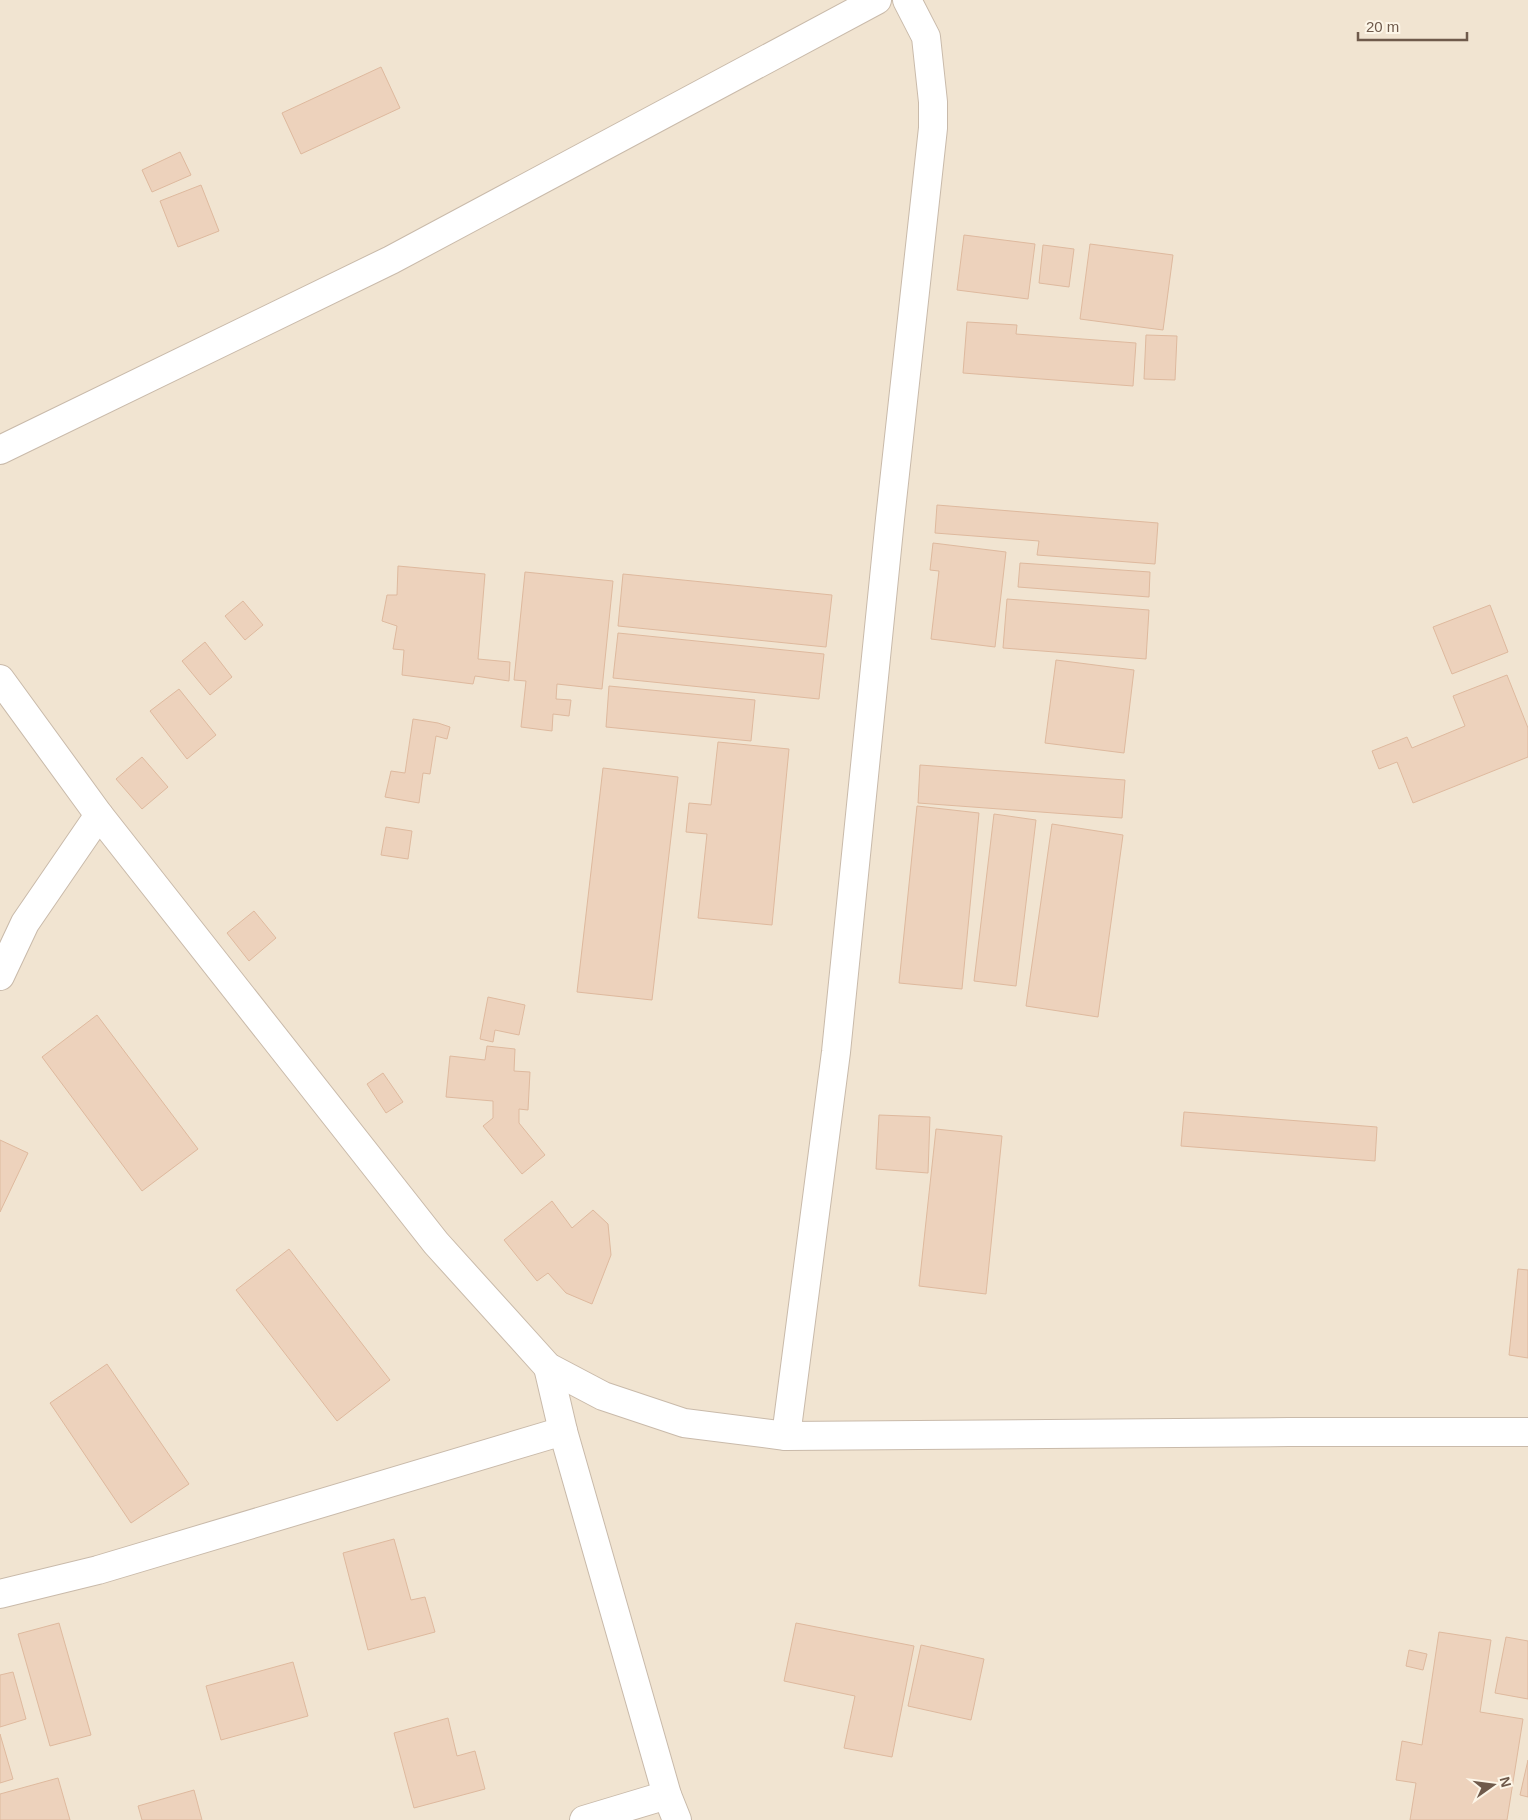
<svg xmlns="http://www.w3.org/2000/svg" width="1528" height="1820" viewBox="0 0 1528 1820" font-family="Arial,sans-serif">
<style>
.residential{fill:#f1e4d1}
.building{fill:#edd2bc;stroke:#deb99e}
.lines{fill:none;stroke-linecap:round;stroke-linejoin:round}
.minor-casing{stroke:#c9baaa;stroke-width:30}
.minor{stroke:#fff;stroke-width:28}
</style>
<rect width="100%" height="100%" fill="#faf2e2"/>
<rect class="residential" x="0" y="0" width="1528" height="1820"/>
<g class="building">
<polygon points="381,67 400,108 301,154 282,113"/>
<polygon points="180,152 191,175 152,192 142,170"/>
<polygon points="201,185 219,231 178,247 160,201"/>
<polygon points="964,235 1035,244 1028,299 957,290"/>
<polygon points="1090,244 1173,255 1163,330 1080,319"/>
<polygon points="1043,245 1074,249 1069,287 1039,283"/>
<polygon points="967,322 1017,325 1016,334 1136,343 1133,386 963,373"/>
<polygon points="1146,335 1177,336 1175,380 1144,379"/>
<polygon points="937,505 1158,523 1155,564 1037,555 1039,541 935,533"/>
<polygon points="933,543 1006,552 995,647 931,639 939,571 930,570"/>
<polygon points="1020,563 1150,572 1149,597 1018,587"/>
<polygon points="398,566 485,574 478,659 510,662 509,681 475,676 473,684 402,675 404,650 393,649 397,626 382,621 387,595 397,595"/>
<polygon points="525,572 613,581 602,689 557,684 556,699 571,700 569,716 553,714 552,731 521,727 526,681 514,680"/>
<polygon points="623,574 832,595 826,647 618,626"/>
<polygon points="1007,599 1149,610 1146,659 1003,648"/>
<polygon points="243,601 263,625 245,640 225,616"/>
<polygon points="1490,605 1508,652 1452,674 1433,627"/>
<polygon points="618,633 824,654 819,699 613,678"/>
<polygon points="205,642 232,677 210,695 182,661"/>
<polygon points="1056,660 1134,670 1124,753 1045,743"/>
<polygon points="1507,675 1528,728 1528,757 1413,803 1397,762 1379,769 1372,751 1407,737 1412,748 1465,726 1453,696"/>
<polygon points="609,686 755,700 751,741 606,727"/>
<polygon points="179,689 216,735 187,759 150,711"/>
<polygon points="413,719 438,723 450,727 447,739 436,736 430,774 423,773 419,803 385,797 391,771 405,773"/>
<polygon points="718,742 789,749 772,925 698,918 707,834 686,832 689,803 711,805"/>
<polygon points="142,757 168,787 142,809 116,779"/>
<polygon points="920,765 1125,780 1122,818 918,803"/>
<polygon points="603,768 678,777 652,1000 577,992"/>
<polygon points="917,806 979,813 962,989 899,983"/>
<polygon points="994,814 1036,820 1016,986 974,981"/>
<polygon points="1052,824 1123,835 1098,1017 1026,1006"/>
<polygon points="386,827 412,831 408,859 381,855"/>
<polygon points="254,911 276,938 249,961 227,933"/>
<polygon points="488,997 525,1005 519,1035 495,1030 493,1042 480,1039"/>
<polygon points="97,1015 198,1149 142,1191 42,1057"/>
<polygon points="487,1046 515,1049 514,1071 530,1072 528,1110 519,1109 519,1123 545,1155 522,1174 483,1126 493,1118 493,1101 446,1097 450,1056 485,1060"/>
<polygon points="383,1073 403,1102 386,1113 367,1084"/>
<polygon points="1184,1112 1377,1127 1375,1161 1181,1146"/>
<polygon points="879,1115 930,1117 928,1173 876,1169"/>
<polygon points="936,1129 1002,1136 986,1294 919,1286"/>
<polygon points="0,1140 28,1153 0,1212"/>
<polygon points="552,1201 572,1228 593,1210 608,1224 611,1255 592,1304 566,1293 548,1273 537,1281 504,1240"/>
<polygon points="289,1249 390,1380 337,1421 236,1290"/>
<polygon points="1518,1269 1528,1270 1528,1358 1509,1355"/>
<polygon points="107,1364 189,1484 131,1523 50,1403"/>
<polygon points="394,1539 411,1600 425,1597 435,1632 368,1650 343,1553"/>
<polygon points="59,1623 91,1735 50,1746 18,1634"/>
<polygon points="796,1623 914,1646 892,1757 844,1748 855,1696 784,1681"/>
<polygon points="1439,1632 1491,1640 1480,1712 1523,1719 1507,1820 1410,1820 1416,1783 1396,1780 1402,1741 1422,1745"/>
<polygon points="1506,1637 1528,1641 1528,1699 1495,1693"/>
<polygon points="921,1645 984,1659 971,1720 908,1706"/>
<polygon points="1409,1650 1427,1654 1423,1670 1406,1666"/>
<polygon points="293,1662 308,1716 221,1740 206,1686"/>
<polygon points="13,1672 26,1719 0,1727 0,1675"/>
<polygon points="448,1718 457,1756 475,1751 485,1789 414,1808 394,1733"/>
<polygon points="0,1734 13,1779 0,1783"/>
<polygon points="1528,1760 1528,1797 1520,1795"/>
<polygon points="58,1778 70,1820 0,1820 0,1794"/>
<polygon points="194,1790 202,1820 142,1820 138,1806"/>
</g>
<g class="lines">
<defs>
<g id="minor">
<polyline points="0,450 391,260 877,0"/>
<polyline points="0,679 99,815 436,1243 548,1367 603,1396 684,1423 786,1436 1289,1432 1528,1432"/>
<polyline points="0,976 25,923 99,815"/>
<polyline points="548,1367 563,1431 667,1795 677,1820"/>
<polyline points="786,1436 836,1052 890,519 933,128 933,102 926,37 907,0"/>
<polyline points="0,1594 98,1570 563,1431"/>
<polyline points="584,1820 667,1795"/>
</g>
</defs>
<use href="#minor" class="minor-casing"/>
<use href="#minor" class="minor"/>
</g>
<g transform="translate(1493 1785) rotate(76)" stroke="#fdf6e8" stroke-width="4" paint-order="stroke">
<path d="M0-4L9 19L0 12L-9 19Z" fill="#6f5a4b"/>
<text y="-8" font-size="14" font-weight="bold" text-anchor="middle" fill="#6f5a4b">N</text>
</g>
<path d="M1358 32v8h109v-8" fill="none" stroke="#6f5a4b" stroke-width="2.5"/>
<text x="1366" y="32" font-size="15" fill="#6f5a4b" stroke="#fdf6e8" stroke-width="4" paint-order="stroke">20 m</text>
</svg>
